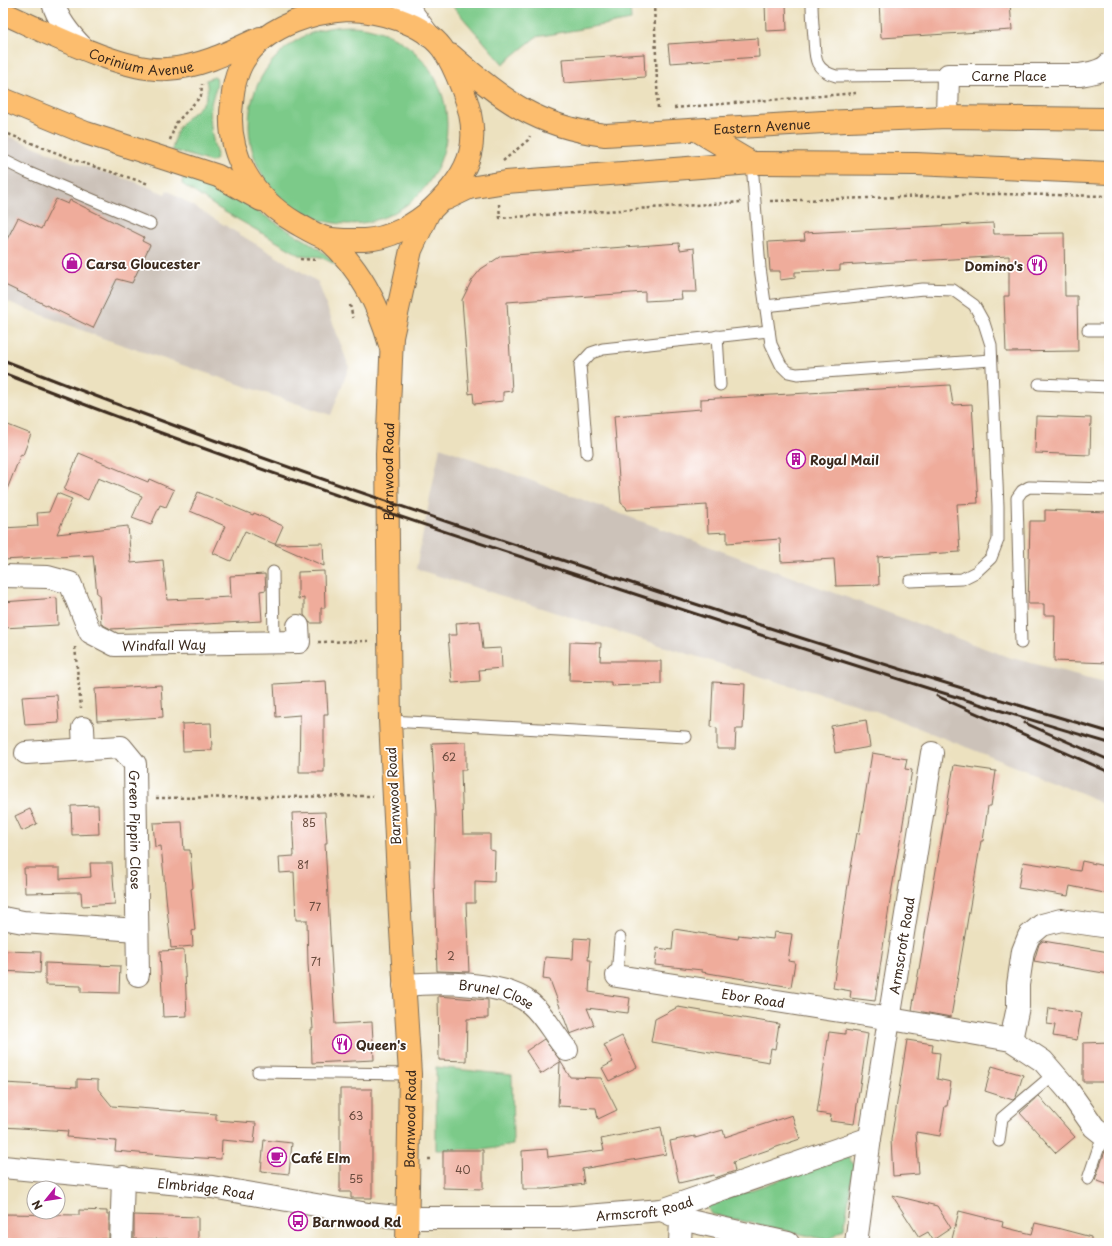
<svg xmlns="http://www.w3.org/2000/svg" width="1112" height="1246" viewBox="0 0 1112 1246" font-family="'Playpen Sans',sans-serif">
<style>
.industrial{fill:#ccc2b9}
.green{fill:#7cca89;stroke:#5c7a54}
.building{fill:#efac9b}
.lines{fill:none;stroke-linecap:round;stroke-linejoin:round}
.service-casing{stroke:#796a56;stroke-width:13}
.minor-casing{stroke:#796a56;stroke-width:24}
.tertiary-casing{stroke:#796a56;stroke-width:24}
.primary-casing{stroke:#796a56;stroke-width:24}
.trunk-casing{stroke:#796a56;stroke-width:24}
.path{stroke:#796a56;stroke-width:2.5;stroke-dasharray:3 3;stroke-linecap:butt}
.service{stroke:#fff;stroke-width:11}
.minor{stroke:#fff;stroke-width:22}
.tertiary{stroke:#fff;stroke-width:22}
.primary{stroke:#fcbd6e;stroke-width:22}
.trunk{stroke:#fcbd6e;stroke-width:22}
.rail{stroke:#3b2a1e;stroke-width:3}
.labels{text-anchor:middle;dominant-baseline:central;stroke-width:3.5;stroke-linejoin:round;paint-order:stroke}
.number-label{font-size:11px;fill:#684a3d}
.street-label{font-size:13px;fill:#3b2a1e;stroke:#fff}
.poi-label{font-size:13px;font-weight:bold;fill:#3b2a1e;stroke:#fff;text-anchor:start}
</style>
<rect width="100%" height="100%" fill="#fff"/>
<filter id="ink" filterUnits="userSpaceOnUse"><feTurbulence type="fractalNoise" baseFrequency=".025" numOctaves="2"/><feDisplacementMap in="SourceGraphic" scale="8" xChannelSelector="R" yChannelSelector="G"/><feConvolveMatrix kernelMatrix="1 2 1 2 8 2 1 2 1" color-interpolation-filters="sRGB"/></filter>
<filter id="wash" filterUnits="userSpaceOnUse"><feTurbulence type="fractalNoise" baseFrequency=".012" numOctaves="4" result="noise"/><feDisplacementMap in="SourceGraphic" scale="16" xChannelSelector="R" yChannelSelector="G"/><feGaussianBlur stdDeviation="0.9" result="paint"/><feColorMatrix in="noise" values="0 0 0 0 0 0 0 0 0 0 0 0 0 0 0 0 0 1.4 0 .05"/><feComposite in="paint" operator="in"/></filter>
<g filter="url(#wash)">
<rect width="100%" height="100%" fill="#ece1bf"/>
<g class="industrial">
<polygon points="3,134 81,165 136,182 165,194 167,190 318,282 349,367 331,415 105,339 3,300"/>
<polygon points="440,447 1008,657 1109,683 1109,808 1084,794 858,704 785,684 416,569"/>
</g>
<g class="green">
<polygon points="450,3 630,3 631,20 536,37 503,64"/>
<circle cx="348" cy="125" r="99"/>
<path d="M214,77H216C219,85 212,96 211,105C209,121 212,139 217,155L215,160L211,162L172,150C174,143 175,133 180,126C192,109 213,106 206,80Z"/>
<path d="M183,177C220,184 250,207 281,226C300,238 322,247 336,265L321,257L300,255L218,208L182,184Z"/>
<polygon points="436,1067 512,1075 513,1145 483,1150 436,1150"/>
<polygon points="848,1157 854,1165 844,1229 828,1240 711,1214 706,1205"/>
</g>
<g id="blocks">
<g class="building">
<polygon points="765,3 786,3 787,30 766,31"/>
<polygon points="879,3 1010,3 1012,30 881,38"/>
<polygon points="758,38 759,57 670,63 668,44"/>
<polygon points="644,54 645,77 564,83 562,59"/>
<polygon points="56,199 68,204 70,200 144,237 142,241 150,245 132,283 117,279 93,328 3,284 3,247 18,218 41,229"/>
<polygon points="993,223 994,234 1064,233 1065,296 1077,296 1078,351 1006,352 1004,296 1009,296 1009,256 840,265 840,270 795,272 795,278 780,280 780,271 770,271 768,242 805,240 804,233"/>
<polygon points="679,243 680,250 694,248 697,292 681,292 682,299 645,301 645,292 507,302 512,391 503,392 503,401 474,404 473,393 469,394 462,300 472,280 481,269 501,256"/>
<polygon points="950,385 953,405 972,404 978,503 957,504 960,552 878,557 879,585 836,586 834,559 781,562 780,539 727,543 727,532 708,533 707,505 627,510 626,507 621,503 614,416 701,409 701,399"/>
<polygon points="1036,416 1091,418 1090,455 1035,453"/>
<polygon points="3,423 31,434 23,455 21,454 4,497"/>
<polygon points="79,453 148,482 149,479 174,490 166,507 160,505 151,525 132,518 142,496 98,478 88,500 64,490"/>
<polygon points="198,492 253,515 254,513 283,526 275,544 323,543 324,566 245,531 231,561 213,553 225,526 190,511"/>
<polygon points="57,493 72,499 57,534 128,526 131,563 163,560 167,600 231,597 230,576 265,574 266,590 260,591 262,621 111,629 101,624 99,594 97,594 93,555 3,560 3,528 38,526 37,513 49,512"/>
<polygon points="1045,510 1109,512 1109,663 1054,661 1055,615 1044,615 1044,604 1028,604 1030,521 1045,521"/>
<polygon points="324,571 325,608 321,608 321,623 310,623 304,615 304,598 298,599 298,572"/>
<polygon points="57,598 58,625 3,628 3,602"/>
<polygon points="480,621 483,649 501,648 502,668 479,670 480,681 452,683 448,635 457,635 456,623"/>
<polygon points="570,642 601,643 600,661 661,661 661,684 611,686 611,682 569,681"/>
<polygon points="326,681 328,714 324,714 324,772 299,772 300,715 276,717 274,684"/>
<polygon points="713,682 745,684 743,729 736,729 735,749 717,749 717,728 711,727"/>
<polygon points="161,685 163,717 97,721 95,689"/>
<polygon points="57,695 59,723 25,725 22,697"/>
<polygon points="866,720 870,747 835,753 831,726"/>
<polygon points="211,723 212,750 183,751 182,724"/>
<polygon points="466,742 466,770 461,770 463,834 490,834 490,850 495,851 494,882 475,881 475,903 466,903 469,972 437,971 434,880 436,815 432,743"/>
<polygon points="872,753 907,759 905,769 912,770 891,894 875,1001 850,998 851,991 833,988 847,891 857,833 859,834"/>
<polygon points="954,765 996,771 991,806 988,806 983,841 981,841 951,1017 912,1010"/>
<polygon points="98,805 99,834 72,835 71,806"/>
<polygon points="30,809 37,824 22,831 15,816"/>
<polygon points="325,812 327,843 325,843 335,1024 372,1022 374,1060 312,1063 311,1029 313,1029 308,964 307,920 296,920 294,872 280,873 279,857 294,856 292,813"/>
<polygon points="182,822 184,850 190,850 193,888 191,889 195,930 192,931 193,946 171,948 161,846 155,847 153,823"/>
<polygon points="1082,861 1109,867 1109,894 1070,886 1068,896 1018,888 1023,862 1080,871"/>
<polygon points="90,863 112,863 115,904 82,906 81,892 25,893 24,868 60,868 60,879 91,877"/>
<polygon points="674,929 738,939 739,935 773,939 774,932 792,934 788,961 795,962 791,987 702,972 702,970 655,965 657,948 672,950"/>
<polygon points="574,938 590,939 588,960 591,960 589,992 630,998 628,1013 587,1008 594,1025 570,1034 550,980 543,979 545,957 573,959"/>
<polygon points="1043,941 1109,952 1109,974 1034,961 1039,944"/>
<polygon points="184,950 187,1016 163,1017 160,951"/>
<polygon points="3,951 41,952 40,973 3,971"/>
<polygon points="45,963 120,966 119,993 81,992 81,986 45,985"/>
<polygon points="438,996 488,1000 488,1018 467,1019 466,1061 439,1060"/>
<polygon points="678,1007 779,1024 775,1049 771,1048 769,1062 651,1042 655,1019"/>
<polygon points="1049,1008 1082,1013 1077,1040 1053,1036 1055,1025 1047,1024"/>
<polygon points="845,1030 868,1034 854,1124 830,1121 831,1115 817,1113 829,1032 845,1034"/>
<polygon points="622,1036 637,1067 609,1081 602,1068 613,1062 604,1045"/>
<polygon points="544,1039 559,1059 570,1077 601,1078 617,1110 598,1119 596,1108 558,1106 560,1062 541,1074 526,1051"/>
<polygon points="907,1040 933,1044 932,1052 940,1053 937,1079 951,1082 947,1106 945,1106 940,1136 916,1132 919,1174 893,1176 891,1140"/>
<polygon points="1109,1042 1109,1082 1083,1082 1083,1043"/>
<polygon points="992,1066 1023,1075 1016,1097 1013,1100 985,1091"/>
<polygon points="77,1079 98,1080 98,1089 112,1106 216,1114 216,1120 256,1123 254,1143 222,1140 221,1159 184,1157 115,1151 116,1141 67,1137 68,1131 3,1127 4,1083 77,1087"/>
<polygon points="340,1089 372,1089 372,1198 351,1198 351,1192 340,1192"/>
<polygon points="1039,1096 1075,1137 1056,1153 1020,1113"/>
<polygon points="792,1115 800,1139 733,1162 735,1171 715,1178 714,1175 679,1183 670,1141 695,1136 695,1138 723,1130 725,1137"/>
<polygon points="661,1127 666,1154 582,1169 584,1184 545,1189 523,1189 522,1151 547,1149 548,1157 604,1150 601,1139"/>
<polygon points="264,1140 292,1143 289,1174 261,1171"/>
<polygon points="443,1150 483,1150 483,1189 443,1188"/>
<polygon points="1105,1151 1109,1151 1109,1185 1095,1180"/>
<polygon points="892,1195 937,1206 951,1228 933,1240 928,1232 919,1237"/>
<polygon points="79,1210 107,1211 107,1215 109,1215 109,1239 100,1239 100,1242 3,1240 3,1214 79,1215"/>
<polygon points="959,1211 1003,1222 1002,1227 1032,1234 1035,1223 1057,1228 1091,1237 1091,1243 951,1243"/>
<polygon points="134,1215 198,1217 198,1243 168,1243 168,1239 134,1239"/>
</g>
</g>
</g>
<g filter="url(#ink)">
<use href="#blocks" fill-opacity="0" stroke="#796a56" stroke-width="1"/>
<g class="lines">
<defs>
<g id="service">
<path d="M812,3C812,15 813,26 814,38C815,58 814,70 836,76L948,75"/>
<polyline points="3,160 27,172 150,224"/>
<polyline points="752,163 760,268 771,344 781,365 788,372 797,374 991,360"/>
<polyline points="765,306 923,289 953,290 974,305 984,323 991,345 998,506 998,540 991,558 976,572 962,579 910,581"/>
<polyline points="1088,330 1109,330"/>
<polyline points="717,336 720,385"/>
<polyline points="1039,384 1109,387"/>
<polyline points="587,453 580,365 591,353 603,349 769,331"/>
<polyline points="273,572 274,643"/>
<polyline points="1021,643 1017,498 1022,491 1029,487 1109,489"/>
<polyline points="390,721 686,737"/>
<polyline points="617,976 620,938"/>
<polyline points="258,1072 410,1074"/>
<polyline points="999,1141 1002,1118 1054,1074"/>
<polyline points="1088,1179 1103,1135"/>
</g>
<g id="minor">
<path d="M53,3C58,20 71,36 83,48"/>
<path id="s1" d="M947,117L948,75H1080C1090,73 1102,72 1109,64"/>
<path id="s2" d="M3,576L48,577L70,583L90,632L115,645L299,642L298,626"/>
<polyline points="83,728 84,749"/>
<path id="s3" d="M26,753L121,747L135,764L138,975"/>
<polyline points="3,918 23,922 137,930"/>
<path id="s4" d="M617,976L891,1019L1011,1040L1043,1061L1068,1090L1094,1127L1109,1139"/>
<path id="s5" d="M404,985C438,982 504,981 531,1004C546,1017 554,1035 567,1050"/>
<polyline points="1011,1040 1018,1007 1018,985 1023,951 1029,936 1042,925 1061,920 1109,927"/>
<polyline points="662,1210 681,1219 788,1243"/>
<path id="s6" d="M407,1218H561L662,1210L870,1138"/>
<polyline points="121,1243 123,1177"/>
<polyline points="680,1243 681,1219"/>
<path id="s7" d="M856,1243L870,1138L932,753"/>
</g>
<g id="tertiary">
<polyline points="405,3 429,36"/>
<path id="s8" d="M3,1167L212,1187L368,1214L407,1218"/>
</g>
<g id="primary">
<path d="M326,238C358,265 379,305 390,345"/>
<path id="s9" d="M407,1243L410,1074L400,915L390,721L387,454L392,337L411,250L428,214"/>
</g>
<g id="trunk">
<path d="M348,10C379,11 422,22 442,48C451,60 457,75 462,88C483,140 472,171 433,208C415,225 389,239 364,240C352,240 338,241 326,238C316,235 305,228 296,223C253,198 225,154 232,103C233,86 238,67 248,54C271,25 313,12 348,10Z"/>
<path id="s10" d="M3,13C44,31 124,73 167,69C200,67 230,52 260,38"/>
<path id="s11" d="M451,55C501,99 537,127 605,135L823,122L947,117L1109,119"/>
<polyline points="3,99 86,133 218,176 261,200"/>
<polyline points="698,131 752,163"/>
<polyline points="446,199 469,188 506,182 752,163 916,164 1109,173"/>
</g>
</defs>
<use href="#service" class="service-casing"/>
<use href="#minor" class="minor-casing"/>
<use href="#tertiary" class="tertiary-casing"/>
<use href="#primary" class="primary-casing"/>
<use href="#trunk" class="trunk-casing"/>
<g class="path">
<polyline points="654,3 658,110"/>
<polyline points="674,108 856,93"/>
<polyline points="3,132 80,162 149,184"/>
<polyline points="170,140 176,123 201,96 202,84"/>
<polyline points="503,161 528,140 530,136"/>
<polyline points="770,201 998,194 1109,196"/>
<polyline points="499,204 500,218 741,202"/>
<polyline points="300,259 318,260"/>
<polyline points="350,305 353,318"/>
<polyline points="318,642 368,641"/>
<polyline points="75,647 81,708"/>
<polyline points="156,798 373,796"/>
<polyline points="428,1159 433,1159"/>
</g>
<use href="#service" class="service"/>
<use href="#minor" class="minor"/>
<use href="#tertiary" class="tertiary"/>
<use href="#primary" class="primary"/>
<use href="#trunk" class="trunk"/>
<g class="rail">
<path d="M3,360C192,435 384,502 577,565C754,624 931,680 1109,732"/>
<path d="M3,373C196,449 392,515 589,579C762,636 934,692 1109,743"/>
<polyline points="937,696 1109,772"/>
<polyline points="1025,723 1109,760"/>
</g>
</g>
</g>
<defs>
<symbol id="shop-ring" viewBox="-11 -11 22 22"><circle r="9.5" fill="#fff" stroke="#b5179e" stroke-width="1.5"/><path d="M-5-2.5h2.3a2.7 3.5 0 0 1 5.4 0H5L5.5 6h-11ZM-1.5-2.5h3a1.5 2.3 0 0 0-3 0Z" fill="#b5179e"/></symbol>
<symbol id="restaurant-ring" viewBox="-11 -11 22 22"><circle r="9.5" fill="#fff" stroke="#b5179e" stroke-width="1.5"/><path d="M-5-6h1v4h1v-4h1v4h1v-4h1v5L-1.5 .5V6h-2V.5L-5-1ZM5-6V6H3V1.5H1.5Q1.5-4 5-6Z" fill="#b5179e"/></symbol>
<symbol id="building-ring" viewBox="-11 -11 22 22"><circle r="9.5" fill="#fff" stroke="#b5179e" stroke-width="1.5"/><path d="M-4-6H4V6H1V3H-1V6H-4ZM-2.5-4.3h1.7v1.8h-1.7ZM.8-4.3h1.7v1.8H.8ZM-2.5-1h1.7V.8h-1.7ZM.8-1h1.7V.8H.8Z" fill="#b5179e"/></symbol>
<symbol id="cafe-ring" viewBox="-11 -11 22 22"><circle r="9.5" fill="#fff" stroke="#b5179e" stroke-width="1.5"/><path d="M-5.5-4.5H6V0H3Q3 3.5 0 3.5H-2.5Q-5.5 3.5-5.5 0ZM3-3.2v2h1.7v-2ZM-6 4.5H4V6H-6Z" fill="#b5179e"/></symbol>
<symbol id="bus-ring" viewBox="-11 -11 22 22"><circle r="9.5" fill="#fff" stroke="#b5179e" stroke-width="1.5"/><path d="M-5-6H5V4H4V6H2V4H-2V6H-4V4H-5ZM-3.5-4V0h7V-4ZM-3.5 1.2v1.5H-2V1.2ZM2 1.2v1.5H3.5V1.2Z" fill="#b5179e"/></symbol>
</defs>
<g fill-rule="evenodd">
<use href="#shop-ring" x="61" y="252" width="22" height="22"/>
<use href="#restaurant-ring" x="1026" y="254" width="22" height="22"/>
<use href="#building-ring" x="785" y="448" width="22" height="22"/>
<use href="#restaurant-ring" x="331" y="1033" width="22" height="22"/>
<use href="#cafe-ring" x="266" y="1146" width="22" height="22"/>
<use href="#bus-ring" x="287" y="1210" width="22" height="22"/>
</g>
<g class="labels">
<g class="number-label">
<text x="449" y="756">62</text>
<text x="309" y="822">85</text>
<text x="303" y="864">81</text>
<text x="315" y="906">77</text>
<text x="451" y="955">2</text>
<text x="316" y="961">71</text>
<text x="356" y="1115">63</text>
<text x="463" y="1169">40</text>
<text x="356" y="1178">55</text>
</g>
<g class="street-label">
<text stroke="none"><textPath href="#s10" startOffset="148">Corinium Avenue</textPath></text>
<text stroke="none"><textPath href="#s1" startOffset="103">Carne Place</textPath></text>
<text stroke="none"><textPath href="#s11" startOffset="334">Eastern Avenue</textPath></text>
<text stroke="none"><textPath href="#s9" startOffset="772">Barnwood Road</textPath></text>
<text stroke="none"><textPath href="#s2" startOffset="198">Windfall Way</textPath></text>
<text transform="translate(393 796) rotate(-93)">Barnwood Road</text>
<text stroke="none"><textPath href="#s3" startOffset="183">Green Pippin Close</textPath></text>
<text stroke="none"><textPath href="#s7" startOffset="301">Armscroft Road</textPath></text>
<text stroke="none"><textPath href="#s5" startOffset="94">Brunel Close</textPath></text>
<text stroke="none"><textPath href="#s4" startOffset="138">Ebor Road</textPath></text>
<text stroke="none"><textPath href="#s9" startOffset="124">Barnwood Road</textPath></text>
<text stroke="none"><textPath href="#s8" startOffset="204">Elmbridge Road</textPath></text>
<text stroke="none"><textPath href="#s6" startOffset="238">Armscroft Road</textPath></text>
</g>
<g class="poi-label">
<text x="86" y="263">Carsa Gloucester</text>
<text x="1023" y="265" text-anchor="end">Domino's</text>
<text x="810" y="459">Royal Mail</text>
<text x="356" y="1044">Queen's</text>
<text x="291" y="1157">Café Elm</text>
<text x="312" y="1221">Barnwood Rd</text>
</g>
</g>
<rect width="1112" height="1246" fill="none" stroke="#fff" stroke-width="16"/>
<g transform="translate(46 1200) rotate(240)"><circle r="19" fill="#ffffff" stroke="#b1aaa5"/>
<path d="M0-3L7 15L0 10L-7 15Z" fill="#b5179e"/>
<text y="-6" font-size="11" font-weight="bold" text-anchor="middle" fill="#3b2a1e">N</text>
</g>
</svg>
